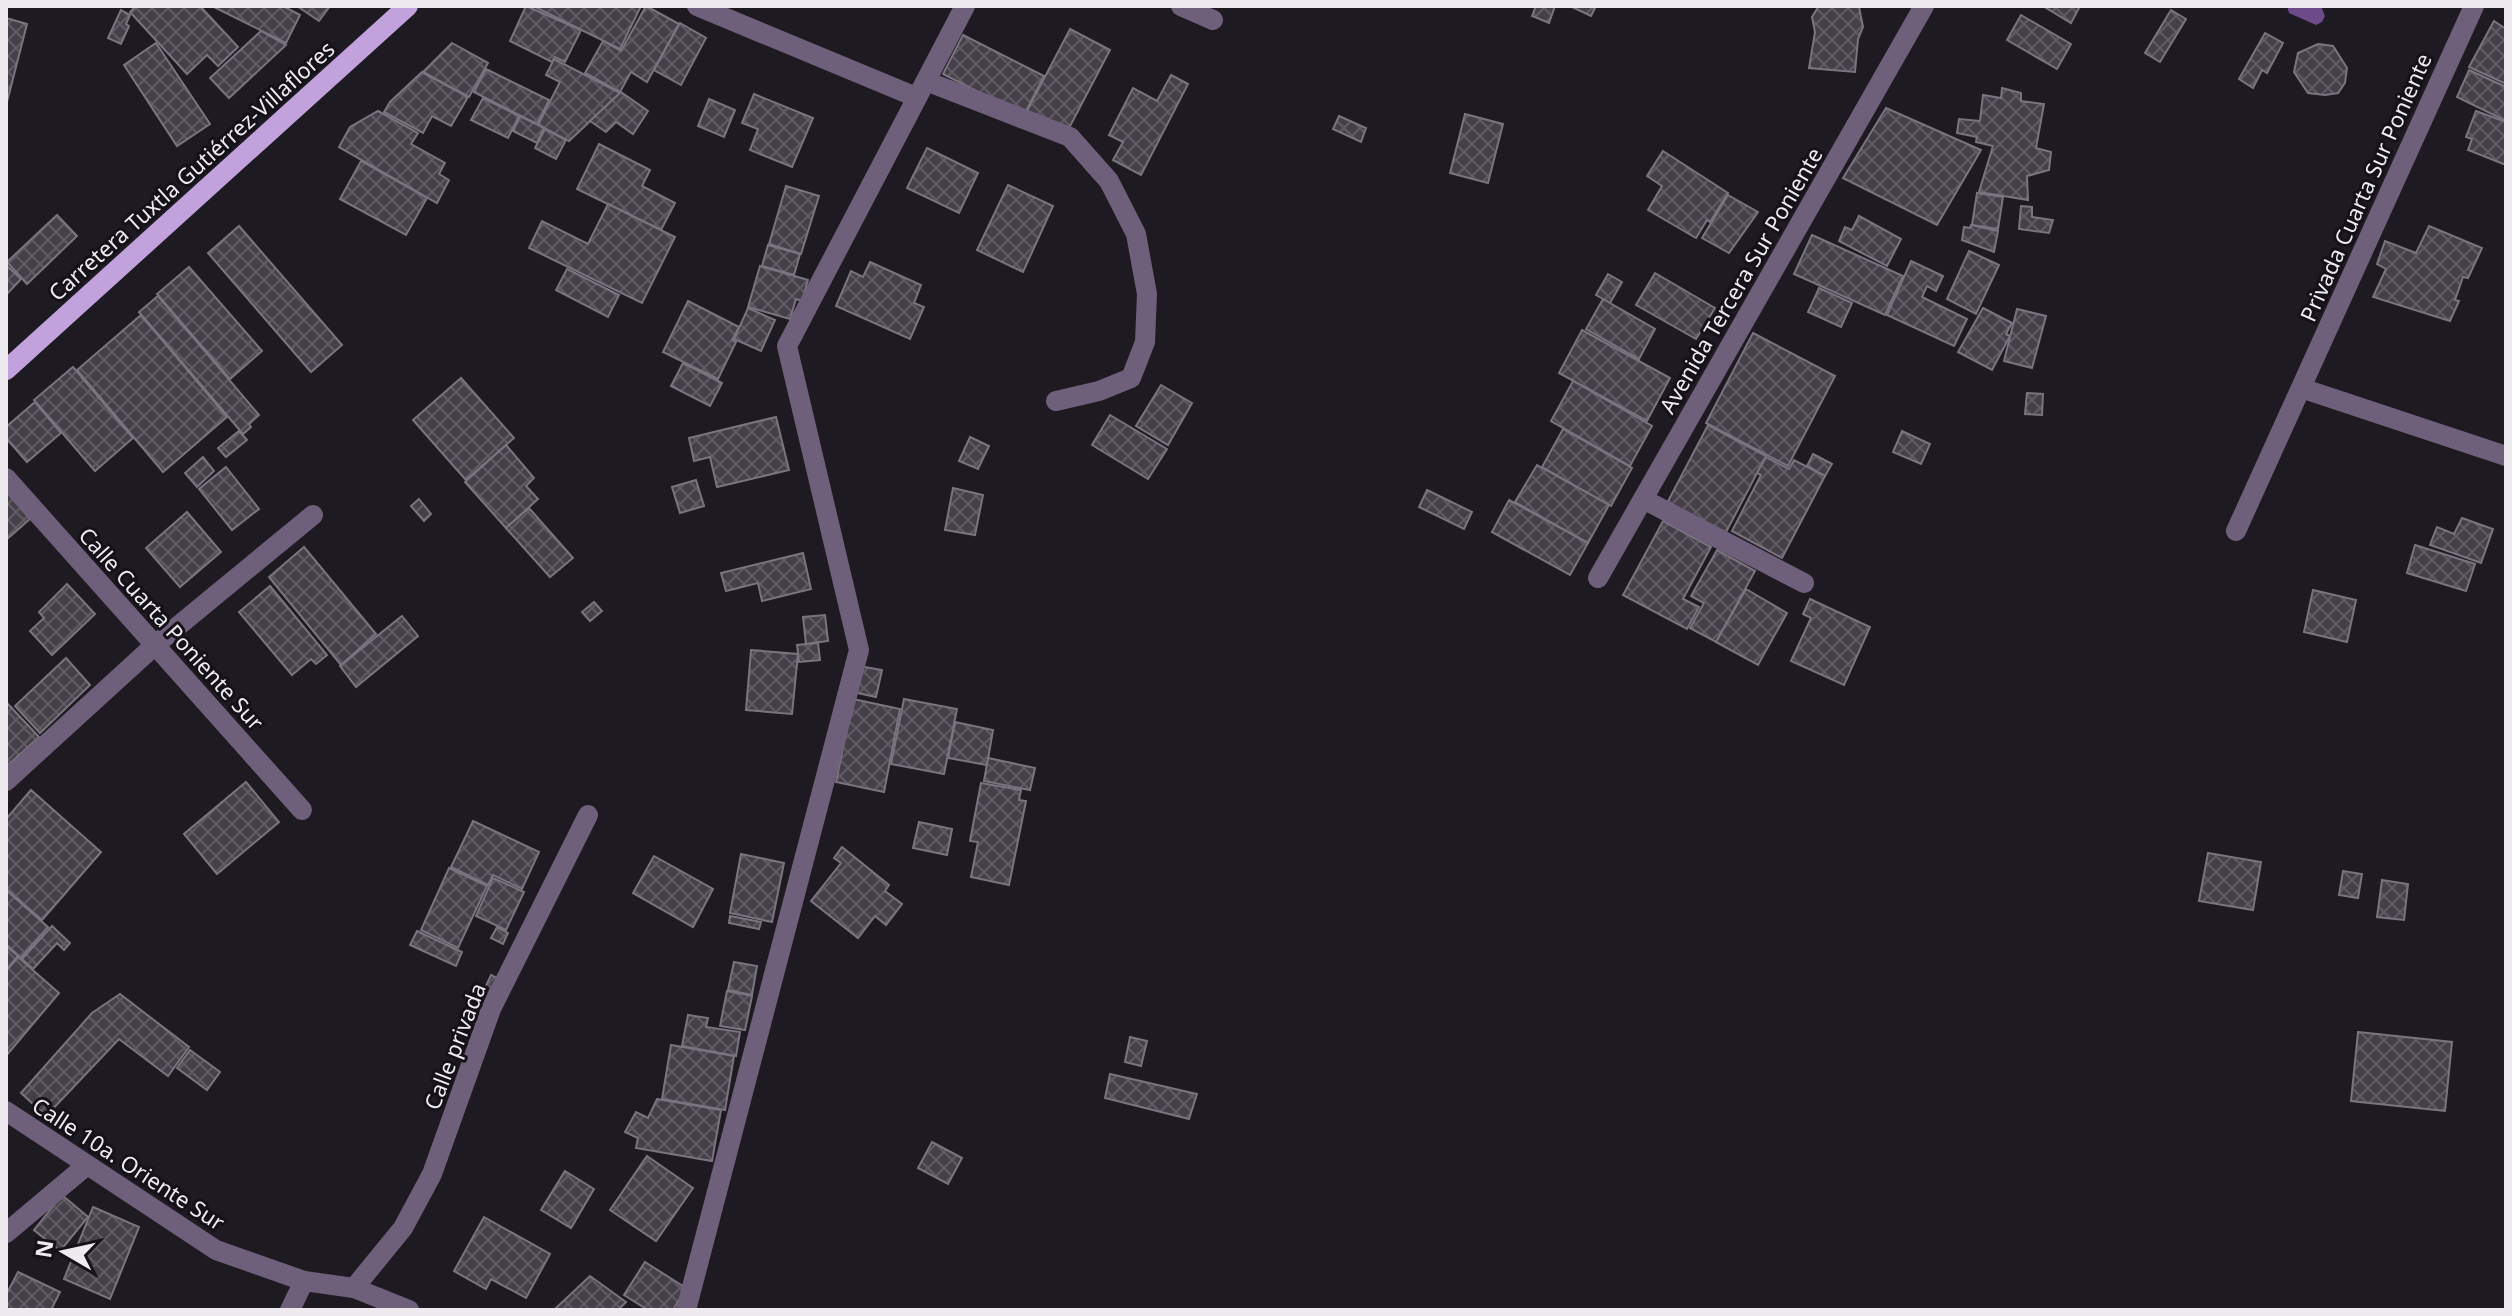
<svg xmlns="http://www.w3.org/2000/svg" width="2512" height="1316" viewBox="0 0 2512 1316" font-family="'Noto Sans',sans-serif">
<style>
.water{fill:#6d4a88}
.building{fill:url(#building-cross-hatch);stroke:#79747e;stroke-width:2}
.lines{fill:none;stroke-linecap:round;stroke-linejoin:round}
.minor{stroke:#6e5f7b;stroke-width:20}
.primary{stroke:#c2a2dd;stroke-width:20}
.labels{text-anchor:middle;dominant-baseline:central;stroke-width:6;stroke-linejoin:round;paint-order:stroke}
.street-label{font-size:22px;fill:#edeaf0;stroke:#151118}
</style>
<defs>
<pattern id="building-cross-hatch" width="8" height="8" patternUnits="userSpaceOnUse" patternTransform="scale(2)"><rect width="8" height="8" fill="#443f48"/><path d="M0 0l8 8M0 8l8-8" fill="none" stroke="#5f5b63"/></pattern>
</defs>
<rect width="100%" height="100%" fill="#1e1a22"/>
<polygon class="water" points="2287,6 2321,6 2325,16 2322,22 2316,25 2289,13"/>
<g class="building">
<polygon points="136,6 200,6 238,47 218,66 207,55 187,74 130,12"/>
<polygon points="212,6 283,6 300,15 286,43"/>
<polygon points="297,6 330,6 319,21"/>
<polygon points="526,6 581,30 565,62 555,57 552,62 510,41"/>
<polygon points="533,6 641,6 620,49"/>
<polygon points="646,6 679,24 647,82 631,72 620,92 585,73 603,41 621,51"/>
<polygon points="1536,6 1555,6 1549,23 1532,16"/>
<polygon points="1570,6 1596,6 1591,16"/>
<polygon points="1819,6 1859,7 1863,27 1858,39 1855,72 1809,68 1815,32 1812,17"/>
<polygon points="2043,6 2080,6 2071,23"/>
<polygon points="121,10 130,15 126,24 129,26 121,44 108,38"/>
<polygon points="2171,10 2186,19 2160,62 2145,53"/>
<polygon points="2021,15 2071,44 2057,69 2007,40"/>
<polygon points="6,18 27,24 6,106"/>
<polygon points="2494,21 2506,29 2506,84 2469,67"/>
<polygon points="680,23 706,38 681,85 654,70"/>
<polygon points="1070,29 1110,50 1067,132 1027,111"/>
<polygon points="261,31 286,45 229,98 210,78"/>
<polygon points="2265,33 2283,43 2267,73 2262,70 2253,88 2239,79"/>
<polygon points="963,35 1044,76 1024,115 943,74"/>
<polygon points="156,43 210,124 177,146 124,65"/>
<polygon points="452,43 488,63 469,97 423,72"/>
<polygon points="2318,44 2333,46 2347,68 2345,83 2338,93 2325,95 2308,93 2294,72 2298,53"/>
<polygon points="554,59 620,93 569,141 538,125 560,82 546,75"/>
<polygon points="486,69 549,100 537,124 474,92"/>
<polygon points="2469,70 2506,87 2506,121 2457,97"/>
<polygon points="422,72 468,97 451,126 432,116 423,133 384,112 390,102"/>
<polygon points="1171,75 1188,84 1141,175 1113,160 1123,142 1109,135 1133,88 1157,101"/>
<polygon points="2002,88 2021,93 2021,101 2044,104 2036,148 2051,152 2049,170 2027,176 2028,200 1979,192 1993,146 1976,142 1977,137 1957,133 1959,119 1980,121 1983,95 2001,98"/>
<polygon points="621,92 648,111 633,134 616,122 606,132 590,121"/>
<polygon points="754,94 813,118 792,167 750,150 758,129 742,123"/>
<polygon points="483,98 519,116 508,138 471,120"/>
<polygon points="709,99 735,110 724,137 698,126"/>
<polygon points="1886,108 1981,150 1937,225 1843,178"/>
<polygon points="378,111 418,133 411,144 445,163 439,174 449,180 437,203 339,147 350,127"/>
<polygon points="2476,111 2506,122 2506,165 2468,150 2472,139 2466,137"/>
<polygon points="1465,114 1503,124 1488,183 1450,173"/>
<polygon points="520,116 544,128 537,143 513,131"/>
<polygon points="1339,116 1366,128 1361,142 1333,129"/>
<polygon points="545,129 566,140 556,159 535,148"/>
<polygon points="599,144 650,170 642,186 675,203 661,230 577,189"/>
<polygon points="927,148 978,173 959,213 907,188"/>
<polygon points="1663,151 1728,193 1710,222 1707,220 1696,238 1648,210 1662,186 1647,176"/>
<polygon points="361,161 427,198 406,235 340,199"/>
<polygon points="1008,185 1053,206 1023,272 977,250"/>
<polygon points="786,186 819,196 801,254 769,244"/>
<polygon points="1977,193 2003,197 1998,229 1972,225"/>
<polygon points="1728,195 1758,212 1729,253 1702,238"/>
<polygon points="608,204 675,237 642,303 529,248 542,221 588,244"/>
<polygon points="2021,206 2032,207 2032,217 2053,220 2049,233 2019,229"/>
<polygon points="57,215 77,236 27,284 7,262"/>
<polygon points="1859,216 1901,239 1887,266 1839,241 1845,227 1852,230"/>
<polygon points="1971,225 1998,231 1994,252 1962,240 1964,227 1970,228"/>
<polygon points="239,226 342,345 311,372 208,253"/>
<polygon points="2429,226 2482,248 2468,278 2463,277 2455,300 2459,301 2450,321 2373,297 2386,269 2377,264 2385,241 2416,253"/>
<polygon points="1812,235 1903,276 1885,315 1794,274"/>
<polygon points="768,245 800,254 794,275 762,266"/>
<polygon points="1969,251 1999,265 1976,314 1947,299"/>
<polygon points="1911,261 1943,276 1936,291 1927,286 1922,297 1967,319 1954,346 1887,315"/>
<polygon points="870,262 921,285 914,303 924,307 910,339 836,306 851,271 863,277"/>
<polygon points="6,265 21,279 6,295"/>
<polygon points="760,266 808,280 802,301 796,299 790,319 748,307"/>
<polygon points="189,267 262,351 230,379 157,294"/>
<polygon points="567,269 619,295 608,317 556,290"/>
<polygon points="1655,273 1715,308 1696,339 1636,305"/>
<polygon points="1608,274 1622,282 1610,303 1596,295"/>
<polygon points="1819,288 1852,303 1841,327 1808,312"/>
<polygon points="158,296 259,415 249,424 251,427 243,434 139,312"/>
<polygon points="1603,299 1655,329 1639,359 1586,329"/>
<polygon points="688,301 739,327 732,340 736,342 718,379 663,352"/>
<polygon points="748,308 775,320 761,351 734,339"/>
<polygon points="1983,308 2012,323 2006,334 2010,336 1992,370 1958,352"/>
<polygon points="2017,309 2046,316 2032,368 2004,361"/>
<polygon points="141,315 227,417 163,472 77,370"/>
<polygon points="1582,330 1670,378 1647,421 1559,373"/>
<polygon points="1753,333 1835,376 1788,466 1706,423"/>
<polygon points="683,363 722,383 710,406 671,386"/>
<polygon points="73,367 133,438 95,471 34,400"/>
<polygon points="461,378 514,438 466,480 413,420"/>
<polygon points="1573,381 1652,426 1630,466 1551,421"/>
<polygon points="1161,385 1192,403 1168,445 1136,426"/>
<polygon points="2027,393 2043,394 2042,415 2025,414"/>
<polygon points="35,402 61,433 27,462 6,438 6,427"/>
<polygon points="1110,415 1167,449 1148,479 1092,445"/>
<polygon points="776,417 789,470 717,487 710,457 694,461 689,438"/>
<polygon points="1708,425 1766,456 1724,536 1666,505"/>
<polygon points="1563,429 1632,468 1611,506 1542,467"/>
<polygon points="239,431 247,440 226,457 218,448"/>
<polygon points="1902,431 1930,444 1921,464 1893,452"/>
<polygon points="970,437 989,446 978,469 959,461"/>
<polygon points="506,445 534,478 526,486 538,499 506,528 465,482"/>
<polygon points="1813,454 1832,464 1825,476 1807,466"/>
<polygon points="203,457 214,471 197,487 185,473"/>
<polygon points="1766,457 1789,469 1794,460 1825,476 1782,558 1732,531 1761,475 1757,473"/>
<polygon points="1537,465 1609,505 1588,543 1515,502"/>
<polygon points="226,467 259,509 232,530 199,489"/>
<polygon points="696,480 704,506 680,513 672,487"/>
<polygon points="953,488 983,495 975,535 945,530"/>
<polygon points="1427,490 1472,512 1464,529 1419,507"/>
<polygon points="6,491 30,519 6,540"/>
<polygon points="419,499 431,514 424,521 411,506"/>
<polygon points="1509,500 1588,543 1570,575 1492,532"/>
<polygon points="529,508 573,558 550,577 506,528"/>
<polygon points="187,512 221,552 180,587 146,548"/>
<polygon points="2462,518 2493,529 2481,563 2430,545 2437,527 2454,534"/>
<polygon points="1663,521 1711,547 1683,599 1699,607 1687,629 1623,595"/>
<polygon points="2415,545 2475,564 2466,591 2407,573"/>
<polygon points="304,547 376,634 341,665 269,577"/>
<polygon points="1717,550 1755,571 1716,642 1690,628 1704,603 1691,596"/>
<polygon points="803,553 811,589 762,601 758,583 726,591 721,573"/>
<polygon points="67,584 95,614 52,655 30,631 44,618 39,612"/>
<polygon points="270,586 327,655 316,664 311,659 292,675 239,612"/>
<polygon points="1746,589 1787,613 1758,665 1716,642"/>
<polygon points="2313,590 2356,600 2347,642 2304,632"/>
<polygon points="1810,599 1870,627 1844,685 1791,661 1811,618 1803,614"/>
<polygon points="594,602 602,611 590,621 582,612"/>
<polygon points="825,615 828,641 806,644 803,617"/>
<polygon points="402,616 418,636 356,687 340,666"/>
<polygon points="818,643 820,660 799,662 797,645"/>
<polygon points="751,650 798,654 792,714 746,710"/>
<polygon points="66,658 90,685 40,733 15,706"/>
<polygon points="859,666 882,670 876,697 853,692"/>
<polygon points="853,699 900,709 884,792 836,782"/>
<polygon points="904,699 957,709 944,774 891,764"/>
<polygon points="6,702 39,737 6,767"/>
<polygon points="955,722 993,730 987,765 948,758"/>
<polygon points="988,758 1035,768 1030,790 984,781"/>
<polygon points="246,782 279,822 217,874 184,834"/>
<polygon points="981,783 1021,790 1019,800 1026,801 1009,885 971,877 978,842 970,841"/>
<polygon points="31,790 101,852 42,920 6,889 6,819"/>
<polygon points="473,821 539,852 522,889 493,875 488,885 451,867"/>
<polygon points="919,822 952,829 947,855 913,848"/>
<polygon points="842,847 889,885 885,891 902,904 886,925 875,916 858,938 811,901 841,863 834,858"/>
<polygon points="2208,853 2261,862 2253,910 2199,901"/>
<polygon points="741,854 784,863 772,922 730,913"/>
<polygon points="654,856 713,889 693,927 633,893"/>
<polygon points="449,868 487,886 458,948 421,930"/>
<polygon points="2343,871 2362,874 2358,898 2339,895"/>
<polygon points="493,878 524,892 506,930 476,916"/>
<polygon points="2382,880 2408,884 2404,920 2377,917"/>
<polygon points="6,890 48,927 21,958 6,944"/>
<polygon points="730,916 761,922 759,929 729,923"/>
<polygon points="52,926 70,943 64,950 57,943 33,969 22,959"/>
<polygon points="497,927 508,933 503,944 491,938"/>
<polygon points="417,931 462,952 456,966 410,945"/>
<polygon points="6,946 18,956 6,970"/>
<polygon points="18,957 59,993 6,1056 6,971"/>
<polygon points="734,962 757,966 752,995 728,990"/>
<polygon points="491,975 499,979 491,998 482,994"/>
<polygon points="727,991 752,996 745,1030 720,1026"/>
<polygon points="120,994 189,1047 168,1076 119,1039 46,1116 21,1093 92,1013"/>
<polygon points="688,1015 708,1018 706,1027 740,1032 736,1056 682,1046"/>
<polygon points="2358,1032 2452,1042 2445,1111 2351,1101"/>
<polygon points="1130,1037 1147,1041 1141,1066 1125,1062"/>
<polygon points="671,1045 734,1056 725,1110 662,1099"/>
<polygon points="190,1050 220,1072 207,1090 177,1068"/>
<polygon points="1110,1074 1197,1094 1189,1119 1105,1098"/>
<polygon points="657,1099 721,1110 712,1161 636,1148 638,1138 625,1132 636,1112 648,1118"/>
<polygon points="932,1142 962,1158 948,1184 918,1168"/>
<polygon points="647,1156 693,1188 656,1241 610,1210"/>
<polygon points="565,1171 594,1189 571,1228 541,1210"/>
<polygon points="62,1195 88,1217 60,1251 34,1230"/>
<polygon points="93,1207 139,1227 110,1299 64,1279"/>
<polygon points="484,1217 550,1254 526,1298 491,1279 486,1289 454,1271"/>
<polygon points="645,1262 686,1288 673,1310 648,1310 624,1295"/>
<polygon points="18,1272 60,1292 51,1310 6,1310 6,1295"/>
<polygon points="590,1276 626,1302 618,1310 558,1310 556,1308"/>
</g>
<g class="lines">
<g class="minor">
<polyline points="697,6 916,97"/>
<polyline points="1181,6 1213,20"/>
<polyline points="926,81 1070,137 1109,181 1136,234 1147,294 1145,342 1131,378 1099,391 1056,401"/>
<polyline points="2301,388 2506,456"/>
<polyline points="6,478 302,810"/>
<polyline points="1643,499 1804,583"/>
<polyline points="2236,531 2474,6"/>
<polyline points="1598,578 1924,6"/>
<polyline points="6,781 155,645 313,515"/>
<polyline points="6,1111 216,1250 304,1281 354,1288 409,1310"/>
<polyline points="6,1233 87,1165"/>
<polyline points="354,1288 403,1228 432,1174 491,1009 588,815"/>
<polyline points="290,1310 304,1281"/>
<polyline points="686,1310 859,650 787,346 965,6"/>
</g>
<polyline class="primary" points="6,370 408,6"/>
</g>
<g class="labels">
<g class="street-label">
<text transform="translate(191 170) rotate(-42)">Carretera Tuxtla Gutiérrez-Villaflores</text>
<text transform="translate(2365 187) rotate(-66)">Privada Cuarta Sur Poniente</text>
<text transform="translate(1740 280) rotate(-60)">Avenida Tercera Sur Poniente</text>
<text transform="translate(172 628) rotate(48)">Calle Cuarta Poniente Sur</text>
<text transform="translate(454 1046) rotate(-69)">Calle privada</text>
<text transform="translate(129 1163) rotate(33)">Calle 10a. Oriente Sur</text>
</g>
</g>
<rect width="2512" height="1316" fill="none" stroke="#edeaf0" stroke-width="16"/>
<g transform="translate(64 1252) rotate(279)" stroke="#151118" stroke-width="6" paint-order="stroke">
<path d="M0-6L14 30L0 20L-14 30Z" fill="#edeaf0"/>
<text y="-12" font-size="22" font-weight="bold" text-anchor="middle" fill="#edeaf0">N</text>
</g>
</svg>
